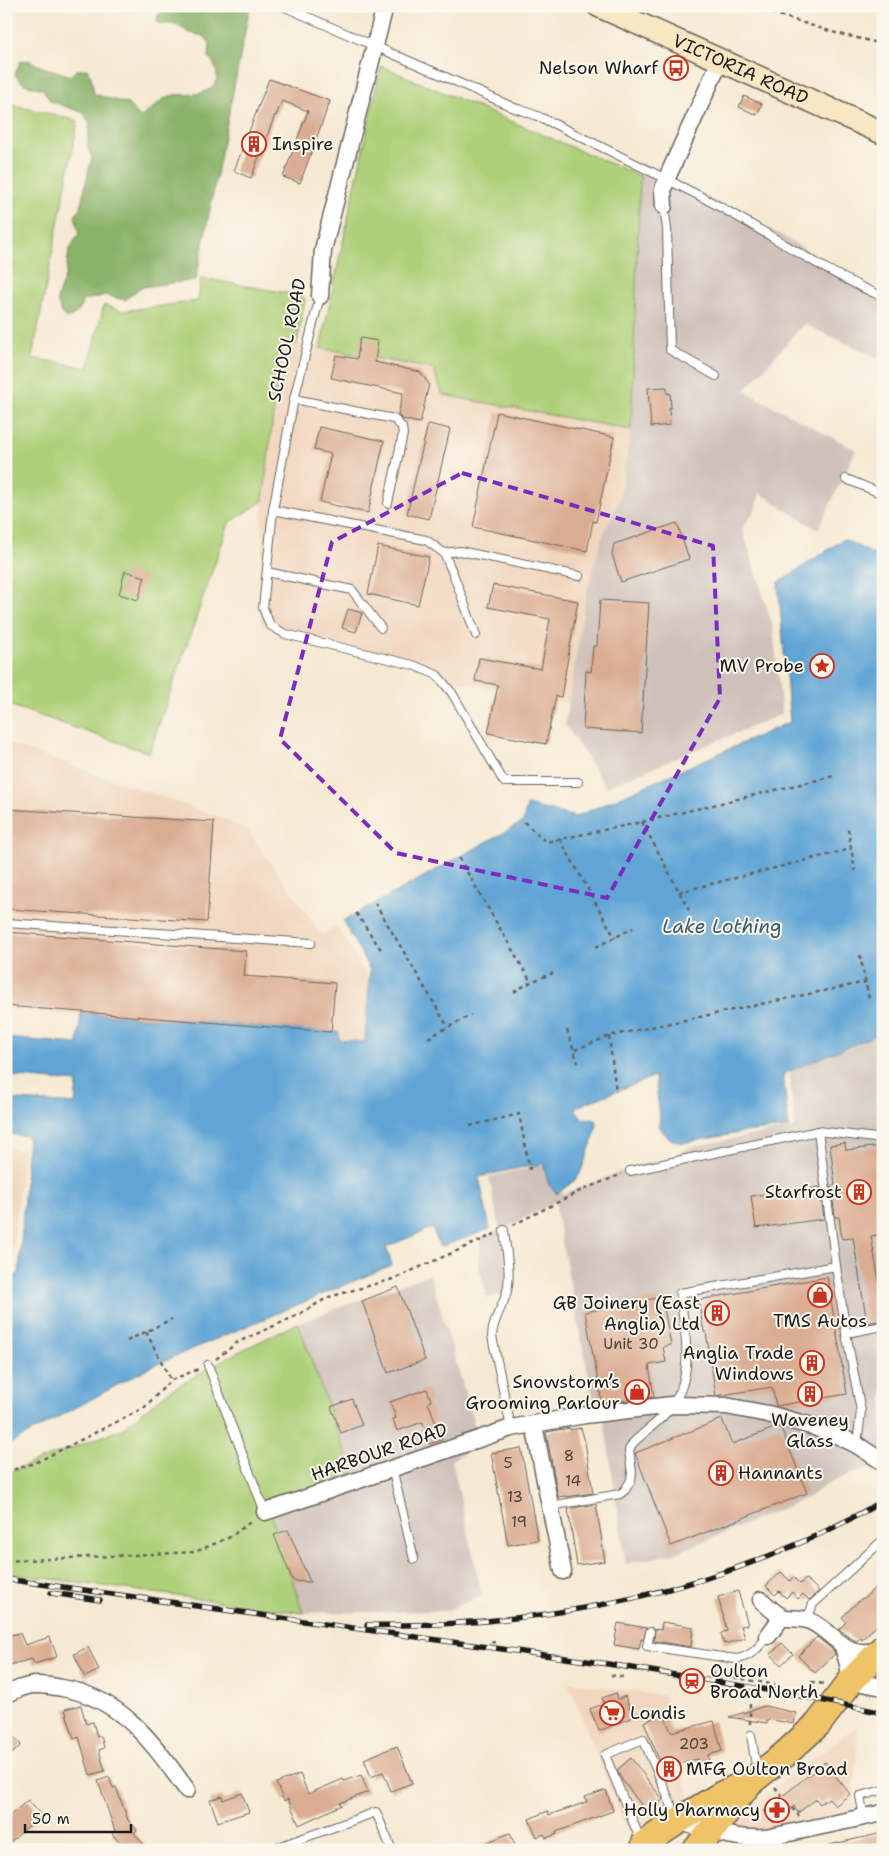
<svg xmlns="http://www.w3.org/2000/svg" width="889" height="1856" viewBox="0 0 889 1856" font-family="'Shantell Sans',sans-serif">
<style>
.built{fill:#f1d5bd}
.industrial{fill:#cec1ba}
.green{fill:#aed079;stroke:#65764a}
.forest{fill:#8ab269;stroke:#536742}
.water{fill:#60a5d5;stroke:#3e6078}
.building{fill:#daac91}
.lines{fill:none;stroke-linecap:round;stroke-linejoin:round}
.service-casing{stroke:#68645c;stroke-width:10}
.minor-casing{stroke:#68645c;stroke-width:19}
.secondary-casing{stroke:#68645c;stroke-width:25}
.trunk-casing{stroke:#68645c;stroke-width:29}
.path{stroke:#68645c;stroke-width:2.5;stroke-dasharray:4 4;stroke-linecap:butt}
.service{stroke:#fff;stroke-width:8}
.minor{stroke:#fff;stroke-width:16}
.secondary{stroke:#f9e7c3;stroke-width:22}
.trunk{stroke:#f0c369;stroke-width:26}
.rail-casing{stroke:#1c1c1c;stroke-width:5.5}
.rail{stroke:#fbf7ec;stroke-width:4;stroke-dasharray:11;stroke-linecap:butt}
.marked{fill:none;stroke:#7b2cbf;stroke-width:4;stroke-dasharray:10 6;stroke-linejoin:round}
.labels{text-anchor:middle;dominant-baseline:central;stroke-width:4;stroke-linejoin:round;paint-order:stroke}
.number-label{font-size:15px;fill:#4c4039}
.poi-label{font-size:18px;fill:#1c1c1c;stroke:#fbf7ec;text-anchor:end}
.street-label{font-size:18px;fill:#1c1c1c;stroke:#fbf7ec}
.water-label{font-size:19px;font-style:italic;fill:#3b5a6f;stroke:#fbf7ec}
</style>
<rect width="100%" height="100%" fill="#fbf7ec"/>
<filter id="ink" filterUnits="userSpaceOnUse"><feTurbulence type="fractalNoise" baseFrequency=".02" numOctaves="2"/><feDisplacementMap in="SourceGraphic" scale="10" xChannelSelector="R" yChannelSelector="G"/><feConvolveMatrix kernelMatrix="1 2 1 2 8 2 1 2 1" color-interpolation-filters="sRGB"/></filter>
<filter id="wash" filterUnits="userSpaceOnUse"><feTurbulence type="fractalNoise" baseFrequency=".0096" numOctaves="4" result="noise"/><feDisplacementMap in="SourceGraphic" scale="20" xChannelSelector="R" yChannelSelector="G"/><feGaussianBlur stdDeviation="1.12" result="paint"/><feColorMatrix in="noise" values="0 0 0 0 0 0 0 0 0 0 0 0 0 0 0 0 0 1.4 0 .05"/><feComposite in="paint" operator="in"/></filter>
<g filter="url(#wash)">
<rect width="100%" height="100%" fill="#f6e9d3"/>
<g class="built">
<polygon points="282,341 433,369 443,395 631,430 619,501 601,540 586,595 569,703 453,681 435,667 261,625 263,501"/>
<polygon points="6,743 223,818 248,831 322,935 336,926 369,978 365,1042 6,1010"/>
<polygon points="6,1147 23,1150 11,1271 6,1272"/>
<polygon points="568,1682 665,1696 665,1703 690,1799 659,1824 630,1838"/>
<polygon points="858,1726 853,1812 755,1835 734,1828 732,1817"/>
</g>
<g class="industrial">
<polygon points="640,163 779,234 870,288 883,291 883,360 804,324 744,391 856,450 818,530 760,493 755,510 742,528 773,627 782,714 606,787 565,724 586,595 601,540 619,501 631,430"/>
<polygon points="883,1033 883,1462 829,1483 809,1497 679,1552 626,1564 604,1420 595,1408 556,1212 557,1201 510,1226 500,1235 509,1280 506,1294 487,1298 479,1267 481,1238 500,1230 489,1177 551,1163 563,1194 635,1166 669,1159 690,1147 792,1128 795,1125 789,1072"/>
<polygon points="430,1274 480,1444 452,1460 482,1596 445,1611 303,1613 267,1503 353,1475 298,1323"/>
</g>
<g class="green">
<polygon points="381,66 640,176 631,430 443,395 433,369 320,348"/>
<polygon points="6,103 78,121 32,358 88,368 104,305 122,311 198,301 201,278 292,294 305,299 297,344 282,341 263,501 229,523 149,753 6,704"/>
<polygon points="298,1323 353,1475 267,1503 303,1613 6,1573 6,1473 122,1429 166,1393 228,1357"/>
</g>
<path class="forest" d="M177,6H250L196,280L141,287L125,300L104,295C96,299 90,298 82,301L80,310L68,319L61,313L57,299L66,273L69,250L79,233L75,216L80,208L92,157L87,147L90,125L84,113L50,101L43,89L24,84L15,75L20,62L29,60C41,69 57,70 70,76L77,70L87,69L91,77L94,94L128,104L141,117C150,111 160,100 170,96C179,93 191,96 201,93C222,86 220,71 209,57L210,43L204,36L190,33L175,24H159L157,20L158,15Z"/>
<path class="water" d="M844,539L883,559V1032L785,1073L783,1077L789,1128L751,1131L682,1143C669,1140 665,1136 659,1125L660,1117L655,1076L576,1107V1110L583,1119C587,1118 595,1117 597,1123C598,1129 583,1165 580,1174L575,1180L557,1194L549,1185L543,1163L533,1167L532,1165L479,1177L490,1229L440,1247L432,1228L386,1247L392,1265L152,1366L6,1446V1279L19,1274L28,1136L6,1134V1099L75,1104L77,1082L6,1076V1038L78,1044L81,1013L339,1032V1040L365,1042L370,970L343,921L523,822L527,805L575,817L790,722L778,583Z"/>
<g id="blocks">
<g class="building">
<polygon points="269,79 330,101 300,183 283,177 308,111 282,101 276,116 275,115 251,178 234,171"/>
<polygon points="744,96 762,104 757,115 739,107"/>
<polygon points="360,338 378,341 375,362 420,372 429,384 420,423 402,419 398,415 403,393 331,378 336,355 357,359"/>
<polygon points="667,387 667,394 670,393 671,408 669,408 670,425 651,427 648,388"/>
<polygon points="497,412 614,437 596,522 593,521 587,551 473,527"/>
<polygon points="428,424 450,429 429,519 407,514"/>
<polygon points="319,427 384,441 368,513 320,502 331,454 314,450"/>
<polygon points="677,523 689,559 621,582 612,554 614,544"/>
<polygon points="378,546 429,557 418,605 368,594"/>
<polygon points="125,571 145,577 138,600 119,594"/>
<polygon points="493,585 578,601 561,697 556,696 546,744 488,733 498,685 475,681 479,658 541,669 550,619 488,607"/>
<polygon points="600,600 649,603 641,733 583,729 586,671 591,672 593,646 597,646"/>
<polygon points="348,609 362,613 356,632 342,628"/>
<polygon points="6,809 214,822 207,922 6,909"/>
<polygon points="6,932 246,951 244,976 335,983 331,1032 6,1006"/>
<polygon points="845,1143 846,1150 883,1146 883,1234 871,1236 883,1305 883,1320 867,1323 853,1238 842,1239 839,1217 835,1217 831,1186 835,1185 830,1145"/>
<polygon points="820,1187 824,1219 756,1228 751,1196"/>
<polygon points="827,1277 847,1394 776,1406 772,1387 716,1396 706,1332 704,1332 698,1300"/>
<polygon points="398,1287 425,1360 388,1373 362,1301"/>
<polygon points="662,1297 671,1345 663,1347 666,1362 649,1365 654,1397 602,1403 585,1312"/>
<polygon points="427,1389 431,1401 428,1402 442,1440 429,1444 423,1422 397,1431 393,1419 396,1418 390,1402"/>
<polygon points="352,1399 362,1425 341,1433 331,1407"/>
<polygon points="722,1419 732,1444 777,1427 781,1428 807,1493 671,1546 635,1453"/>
<polygon points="570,1428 570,1430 581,1428 585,1442 593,1493 566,1497 566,1496 558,1497 546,1432"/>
<polygon points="521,1448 538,1540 508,1545 491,1453"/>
<polygon points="596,1504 605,1561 577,1565 568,1509"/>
<polygon points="288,1530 310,1582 293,1581 274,1535"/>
<polygon points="781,1572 790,1581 793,1577 800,1584 806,1579 819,1591 809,1600 803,1594 798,1599 792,1592 786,1598 779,1591 775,1595 766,1586"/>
<polygon points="878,1585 883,1590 883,1620 862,1639 861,1637 857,1641 854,1640 839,1629 846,1622 842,1617 862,1598 863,1599"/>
<polygon points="738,1591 748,1625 741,1626 745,1638 724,1644 721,1633 727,1631 718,1597"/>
<polygon points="662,1622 693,1627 691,1647 654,1641 655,1629 661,1630"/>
<polygon points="618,1623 647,1628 643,1640 641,1639 639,1649 614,1645"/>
<polygon points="20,1633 25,1645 50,1637 57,1657 34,1664 32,1659 6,1666 6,1636"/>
<polygon points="817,1637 834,1651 835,1654 815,1673 798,1656"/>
<polygon points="782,1643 793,1654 781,1665 771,1654"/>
<polygon points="88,1647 99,1670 85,1677 74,1654"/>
<polygon points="616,1693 618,1699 625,1696 633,1717 599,1731 590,1709 604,1704 602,1698"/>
<polygon points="81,1705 86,1724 93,1722 97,1737 101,1736 104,1748 99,1750 105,1771 90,1775 79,1737 74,1739 65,1709"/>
<polygon points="765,1706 796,1713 794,1724 767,1719 767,1723 729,1717"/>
<polygon points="664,1714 671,1732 714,1721 722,1751 708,1755 709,1761 698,1763 697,1759 662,1767 644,1722"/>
<polygon points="6,1729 21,1745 6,1760"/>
<polygon points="397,1746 412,1783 391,1791 383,1772 371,1777 364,1759"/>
<polygon points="631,1758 663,1800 647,1812 622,1780 617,1770"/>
<polygon points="825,1762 850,1794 835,1806 829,1798 820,1804 816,1799 798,1813 794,1806 774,1823 764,1811"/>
<polygon points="300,1774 308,1794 343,1779 344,1781 361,1775 368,1792 340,1803 342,1805 299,1825 288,1799 284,1801 276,1783"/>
<polygon points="109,1777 113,1788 116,1787 128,1820 137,1830 134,1833 149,1850 126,1850 112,1834 115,1831 98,1781"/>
<polygon points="606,1790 613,1811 556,1832 557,1834 546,1838 544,1834 537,1837 529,1819 548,1811 549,1815 587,1802 585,1797"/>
<polygon points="242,1793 249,1812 218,1822 210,1800 222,1796 223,1800"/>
<polygon points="28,1800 41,1815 6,1846 6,1819"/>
<polygon points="510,1833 517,1850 471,1850 471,1849"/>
<polygon points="883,1833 883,1850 830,1850 829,1845"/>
</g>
</g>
</g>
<g filter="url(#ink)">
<use href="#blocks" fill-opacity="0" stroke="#68645c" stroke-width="1"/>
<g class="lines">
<defs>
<g id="service">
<path d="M283,6C359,40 437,72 512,107C523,111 534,114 544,119C594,143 644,168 694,193C758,225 816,268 883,297"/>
<polyline points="664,206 667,229 670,350 716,376"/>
<polyline points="320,296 294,399 273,510 426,540 444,553 454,576 476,635"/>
<polyline points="294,399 394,419 402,427 403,434 388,503"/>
<polyline points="846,479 883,494"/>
<polyline points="273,510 263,608 270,625 285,634 413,665 437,675 452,693 504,782 578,782"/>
<polyline points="444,553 460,551 579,576"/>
<polyline points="267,572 352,590 381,628"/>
<polyline points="6,923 311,943"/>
<polyline points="818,1131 836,1266"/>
<polyline points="630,1171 818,1131 883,1139"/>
<path d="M504,1230C506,1251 512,1275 506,1295C501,1310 493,1319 492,1336L511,1428"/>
<polyline points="846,1333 883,1326"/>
<polyline points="208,1365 265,1512"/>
<polyline points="392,1468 414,1559"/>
<path d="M550,1506L620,1494L625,1490L631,1480L632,1473L629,1450L633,1443C645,1431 662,1420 672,1406C696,1372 684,1330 680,1293L836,1266L846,1333L861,1411L857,1445"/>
<polyline points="807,1620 813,1604 883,1540"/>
<path d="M650,1632L647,1646L736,1659C751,1657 759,1647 768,1636"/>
<polyline points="751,1735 757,1771"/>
<polyline points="864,1817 860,1796 883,1790"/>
<polyline points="641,1841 605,1755 643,1739 677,1818"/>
<polyline points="271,1850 295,1841"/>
<polyline points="299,1850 295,1841 376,1812 392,1850"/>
</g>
<g id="minor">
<polyline points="664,206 663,190 666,180 720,61"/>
<polyline points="320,296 323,250 385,6"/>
<polyline points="534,1425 563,1571"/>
<polyline points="265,1512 511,1428 585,1415 672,1405 726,1406 768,1414 811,1426 839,1436 857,1445 883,1462"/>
<path d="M761,1600C767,1605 775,1614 783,1617C792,1620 801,1617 810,1621C838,1634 844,1662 882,1649"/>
<polyline points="768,1636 782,1617"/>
<polyline points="843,1647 848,1664 851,1681 883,1687"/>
<path d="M6,1695C28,1683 37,1683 62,1688C122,1698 153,1743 187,1790"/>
<path d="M678,1821C707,1830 735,1840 766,1838L883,1813"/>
</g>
<g id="secondary">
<path id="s1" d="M599,6L883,133"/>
</g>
<g id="trunk">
<polyline points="645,1843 678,1821 721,1795 753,1780 784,1755 818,1724 851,1681 883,1648"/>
<polyline points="696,1850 747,1786"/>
</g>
</defs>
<use href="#service" class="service-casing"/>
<use href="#minor" class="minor-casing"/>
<use href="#secondary" class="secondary-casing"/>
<use href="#trunk" class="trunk-casing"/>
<g class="path">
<polyline points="749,6 836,33 883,44"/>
<polyline points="524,822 546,842 642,822 834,776"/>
<polyline points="642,822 690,912"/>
<polyline points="848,829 855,871"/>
<polyline points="560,839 615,938"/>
<polyline points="459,858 531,982"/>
<polyline points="679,892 851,849"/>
<polyline points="375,903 448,1027"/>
<polyline points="356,913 382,951"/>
<polyline points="596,947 633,928"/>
<polyline points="860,955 869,999"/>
<polyline points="514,992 531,982 553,973"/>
<polyline points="567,1030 578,1063"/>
<polyline points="609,1036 616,1092"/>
<polyline points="428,1038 471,1015"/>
<polyline points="575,1050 609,1036 866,982"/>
<polyline points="470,1126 519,1114 530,1170"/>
<polyline points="513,1225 580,1191 622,1174"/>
<polyline points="146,1332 171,1380"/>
<polyline points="127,1341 172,1319"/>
<polyline points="216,1359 238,1342 294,1317 329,1297 393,1279 495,1234"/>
<polyline points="6,1472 35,1463 144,1408 171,1380 199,1369"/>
<polyline points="6,1561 195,1552 230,1537 253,1520"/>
<polyline points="491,1642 499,1643"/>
<polyline points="711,1673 775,1685"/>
<polyline points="611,1675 623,1677"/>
<polyline points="811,1682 824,1684"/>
<polyline points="809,1690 818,1691"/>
<polyline points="750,1704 750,1726"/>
<polyline points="775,1787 782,1796"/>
<polyline points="792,1808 799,1816"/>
</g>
<use href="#service" class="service"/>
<use href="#minor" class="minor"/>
<use href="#secondary" class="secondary"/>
<use href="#trunk" class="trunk"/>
<defs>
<g id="rail">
<polyline points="6,1579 608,1664 792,1694 883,1713"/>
<polyline points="51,1593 100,1600"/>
<path d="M367,1625C546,1628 727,1591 883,1501"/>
</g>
</defs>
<use href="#rail" class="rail-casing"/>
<use href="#rail" class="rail"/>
</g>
</g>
<path class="marked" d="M462,473L713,546L720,698L607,898L396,853L280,739L332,542Z"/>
<defs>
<symbol id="bus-ring" viewBox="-11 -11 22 22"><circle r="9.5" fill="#fbf7ec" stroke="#c8321e" stroke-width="1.5"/><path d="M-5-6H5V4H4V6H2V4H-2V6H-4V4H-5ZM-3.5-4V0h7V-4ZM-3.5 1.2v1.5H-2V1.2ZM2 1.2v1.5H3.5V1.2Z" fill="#c8321e"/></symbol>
<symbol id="building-ring" viewBox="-11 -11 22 22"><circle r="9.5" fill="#fbf7ec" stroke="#c8321e" stroke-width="1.5"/><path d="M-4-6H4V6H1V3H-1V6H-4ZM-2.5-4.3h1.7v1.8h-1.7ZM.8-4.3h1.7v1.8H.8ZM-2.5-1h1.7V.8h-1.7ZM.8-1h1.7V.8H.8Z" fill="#c8321e"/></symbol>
<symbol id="sight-ring" viewBox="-11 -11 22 22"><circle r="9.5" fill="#fbf7ec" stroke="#c8321e" stroke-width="1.5"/><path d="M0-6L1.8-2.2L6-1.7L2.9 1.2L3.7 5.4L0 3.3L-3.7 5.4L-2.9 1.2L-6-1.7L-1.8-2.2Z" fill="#c8321e"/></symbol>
<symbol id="shop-ring" viewBox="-11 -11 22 22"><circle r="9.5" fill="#fbf7ec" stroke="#c8321e" stroke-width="1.5"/><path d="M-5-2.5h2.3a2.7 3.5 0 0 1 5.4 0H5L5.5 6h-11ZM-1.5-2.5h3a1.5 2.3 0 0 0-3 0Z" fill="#c8321e"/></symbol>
<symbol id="station-ring" viewBox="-11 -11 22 22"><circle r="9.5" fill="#fbf7ec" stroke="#c8321e" stroke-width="1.5"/><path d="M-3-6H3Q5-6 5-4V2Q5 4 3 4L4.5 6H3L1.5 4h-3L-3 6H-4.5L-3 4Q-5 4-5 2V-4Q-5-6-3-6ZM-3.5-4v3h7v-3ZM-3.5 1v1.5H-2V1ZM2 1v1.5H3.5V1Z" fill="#c8321e"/></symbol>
<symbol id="supermarket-ring" viewBox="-11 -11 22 22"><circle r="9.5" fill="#fbf7ec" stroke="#c8321e" stroke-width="1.5"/><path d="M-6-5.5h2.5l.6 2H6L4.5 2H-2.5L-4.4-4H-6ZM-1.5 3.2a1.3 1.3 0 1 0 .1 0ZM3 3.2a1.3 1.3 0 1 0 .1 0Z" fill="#c8321e"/></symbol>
<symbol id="pharmacy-ring" viewBox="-11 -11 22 22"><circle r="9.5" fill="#fbf7ec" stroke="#c8321e" stroke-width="1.5"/><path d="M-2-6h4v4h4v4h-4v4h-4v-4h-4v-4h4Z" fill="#c8321e"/></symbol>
</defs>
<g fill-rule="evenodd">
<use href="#bus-ring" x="662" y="54" width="28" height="28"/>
<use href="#building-ring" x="240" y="130" width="28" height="28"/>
<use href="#sight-ring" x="808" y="652" width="28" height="28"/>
<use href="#building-ring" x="845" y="1178" width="28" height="28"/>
<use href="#shop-ring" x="806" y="1281" width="28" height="28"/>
<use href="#building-ring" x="703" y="1299" width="28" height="28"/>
<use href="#building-ring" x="798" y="1349" width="28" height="28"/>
<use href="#shop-ring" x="623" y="1378" width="28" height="28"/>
<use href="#building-ring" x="796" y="1380" width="28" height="28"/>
<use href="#building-ring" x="707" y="1459" width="28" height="28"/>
<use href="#station-ring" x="678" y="1667" width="28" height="28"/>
<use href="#supermarket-ring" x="598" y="1699" width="28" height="28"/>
<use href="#building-ring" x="655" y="1755" width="28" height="28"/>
<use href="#pharmacy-ring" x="763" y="1796" width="28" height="28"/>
</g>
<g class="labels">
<g class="number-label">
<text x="631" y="1344">Unit 30</text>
<text x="569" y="1456">8</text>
<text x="508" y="1463">5</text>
<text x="573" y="1481">14</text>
<text x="515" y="1497">13</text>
<text x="519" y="1522">19</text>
<text x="694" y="1744">203</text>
</g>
<g class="poi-label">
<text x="658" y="68">Nelson Wharf</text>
<text x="272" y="144" text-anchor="start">Inspire</text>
<text x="804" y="666">MV Probe</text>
<text x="842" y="1192">Starfrost</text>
<text x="700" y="1303">GB Joinery (East<tspan x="700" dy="21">Anglia) Ltd</tspan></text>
<text x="820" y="1321" text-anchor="middle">TMS Autos</text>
<text x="794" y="1353">Anglia Trade<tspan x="794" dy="21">Windows</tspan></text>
<text x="620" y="1382">Snowstorm’s<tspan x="620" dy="21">Grooming Parlour</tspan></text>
<text x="810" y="1420" text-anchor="middle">Waveney<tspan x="810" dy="21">Glass</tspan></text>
<text x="738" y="1473" text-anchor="start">Hannants</text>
<text x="710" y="1671" text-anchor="start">Oulton<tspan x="710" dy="21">Broad North</tspan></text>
<text x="630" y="1713" text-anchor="start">Londis</text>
<text x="686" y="1769" text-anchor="start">MFG Oulton Broad</text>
<text x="760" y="1810">Holly Pharmacy</text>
</g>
<g class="street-label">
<text stroke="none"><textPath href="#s1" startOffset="155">VICTORIA ROAD</textPath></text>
<text transform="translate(287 340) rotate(-78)">SCHOOL ROAD</text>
<text transform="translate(379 1452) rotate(-19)">HARBOUR ROAD</text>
</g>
<g class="water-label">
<text x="722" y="926">Lake Lothing</text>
</g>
</g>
<rect width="889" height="1856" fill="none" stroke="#fbf7ec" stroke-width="25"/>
<path d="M25 1824v8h106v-8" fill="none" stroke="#1c1c1c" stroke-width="2.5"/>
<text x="32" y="1824" font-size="15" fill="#1c1c1c" stroke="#fbf7ec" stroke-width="4" paint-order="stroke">50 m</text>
</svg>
